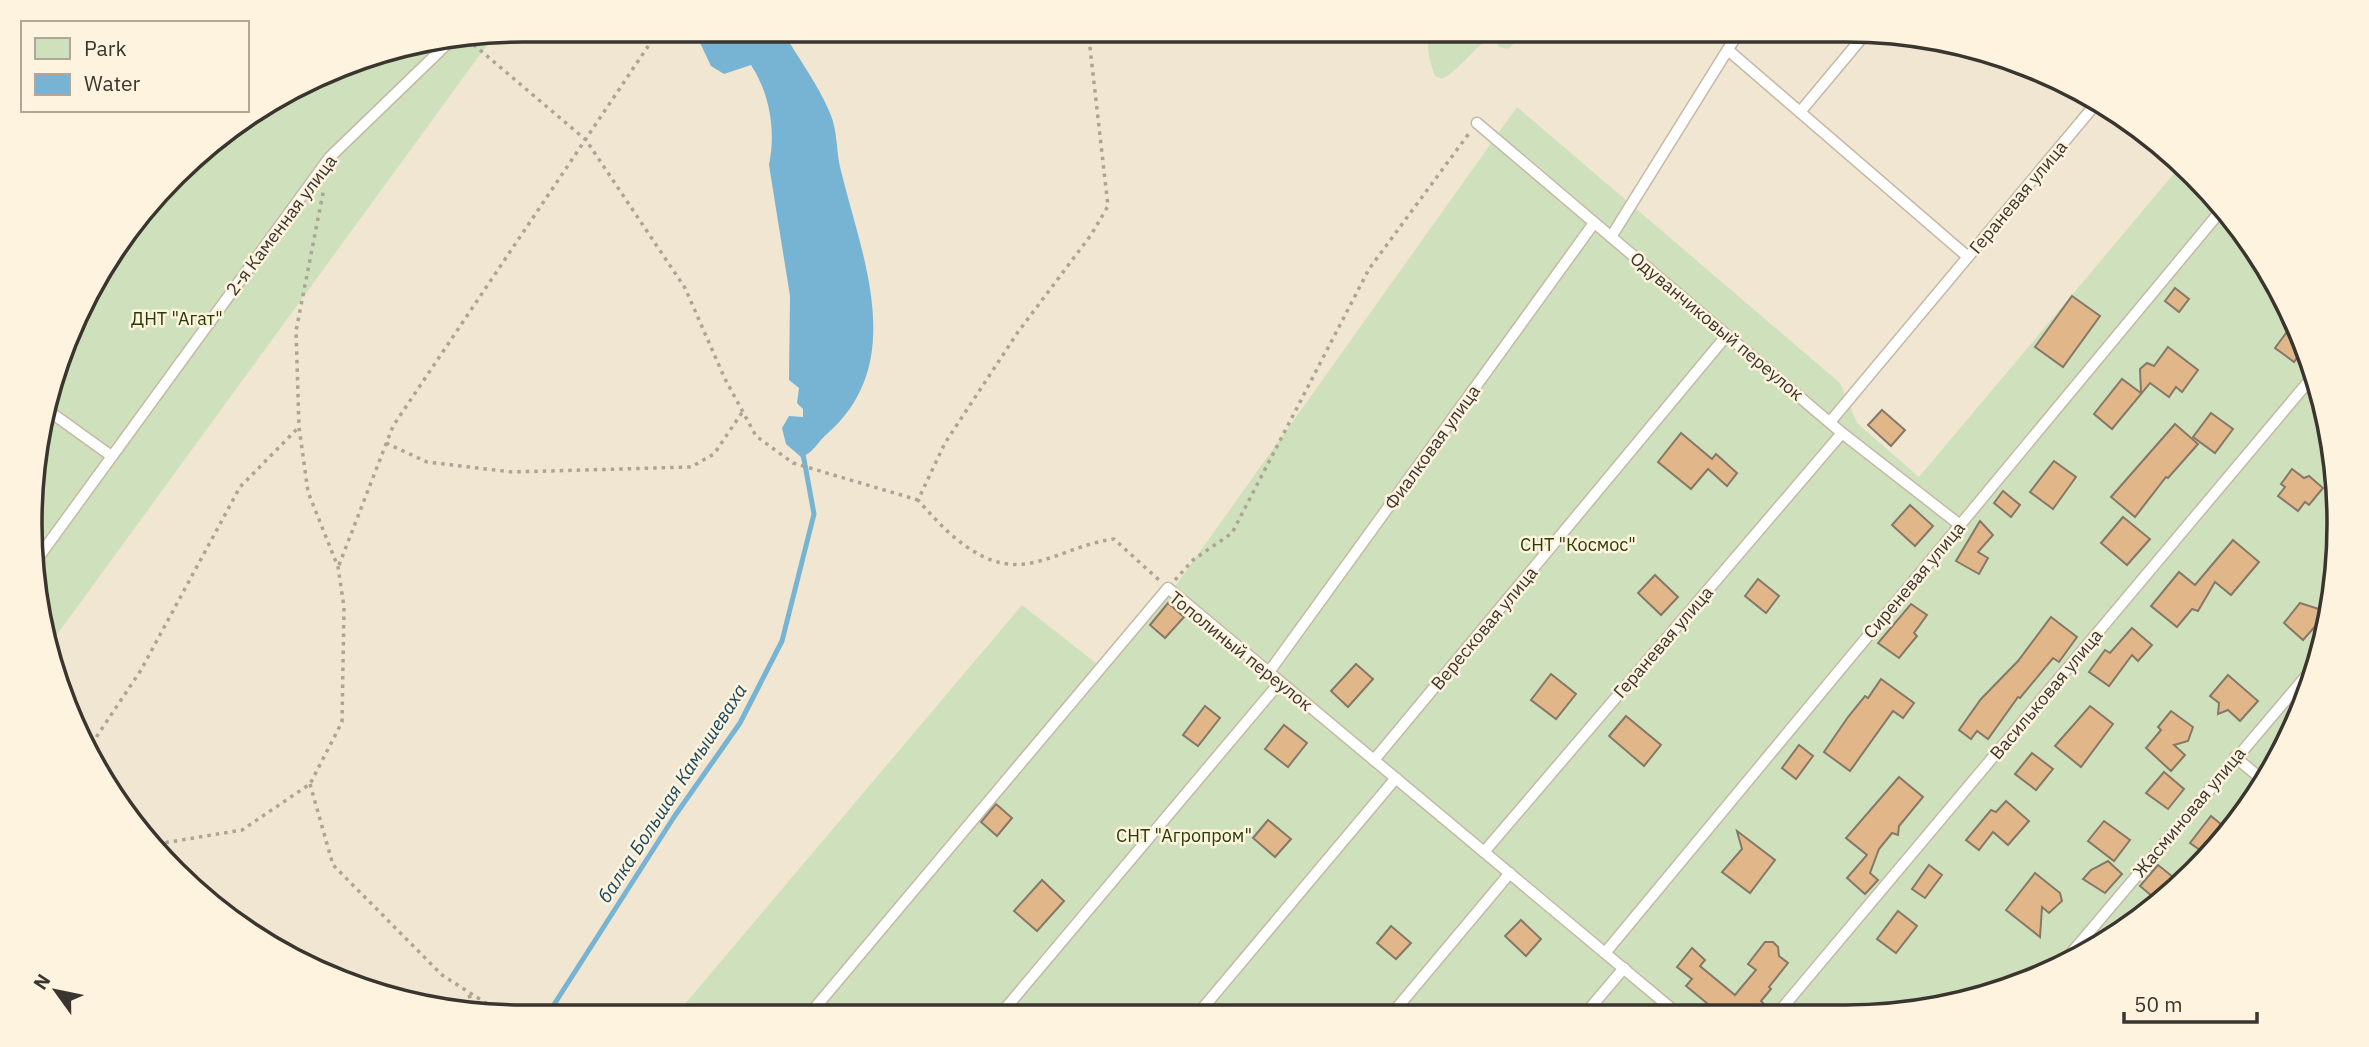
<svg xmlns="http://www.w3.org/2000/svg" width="2369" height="1047" viewBox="0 0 2369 1047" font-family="'IBM Plex Sans',sans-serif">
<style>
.green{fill:#cfe1bc}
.water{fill:#77b4d4}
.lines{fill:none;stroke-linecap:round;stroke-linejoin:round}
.stream{stroke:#77b4d4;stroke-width:5}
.building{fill:#e1b789;stroke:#867868;stroke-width:2}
.lane-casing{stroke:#c4b9a6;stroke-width:13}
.path{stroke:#aca495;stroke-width:3.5;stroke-dasharray:3.5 5;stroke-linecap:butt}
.lane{stroke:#fff;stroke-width:10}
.labels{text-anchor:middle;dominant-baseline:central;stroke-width:5;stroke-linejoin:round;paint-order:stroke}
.street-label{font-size:18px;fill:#3a352e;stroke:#fef3df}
.park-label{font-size:18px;fill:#273d00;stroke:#fef3df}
.water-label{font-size:19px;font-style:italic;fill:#17485f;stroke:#fef3df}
.rim{fill:none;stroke:#3a352e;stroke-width:3.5}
</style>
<rect width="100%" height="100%" fill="#f0e6d2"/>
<g class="green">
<path d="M1431,30H1529L1508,49L1499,47L1494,37C1473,46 1463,68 1442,79L1435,76C1430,62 1424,43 1431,30Z"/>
<polygon points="495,34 48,647 34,588 39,428 96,277 198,152 277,96 364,56"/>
<polygon points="1517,107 1840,383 1857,423 1919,477 2182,164 2237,223 2289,305 2323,396 2338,492 2335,588 2313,683 2256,798 2146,915 2035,980 1910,1013 674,1017 1022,605 1106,671 1174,588"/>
</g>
<path class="water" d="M694,30H782C798,58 818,84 830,113C838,131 836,153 841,171C862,257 908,362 828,433C817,442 815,452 801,457L786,444L782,428L789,416L803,417V409L797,403L799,388L789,380L790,296L769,165C776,131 770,94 751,65L724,74L711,66Z"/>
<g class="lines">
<polyline class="stream" points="546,1017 674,817 740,723 782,641 814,514 803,454"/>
</g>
<g class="building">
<polygon points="2175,288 2189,299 2179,312 2165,301"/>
<polygon points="2072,296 2100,316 2063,367 2035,347"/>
<polygon points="2289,329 2300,337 2304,348 2294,362 2275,348"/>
<polygon points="2168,347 2198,370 2182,392 2176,387 2169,397 2150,383 2112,429 2094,414 2122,379 2141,393 2140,369 2147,363 2154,366"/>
<polygon points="1882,410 1905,430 1891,446 1868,425"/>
<polygon points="2211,413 2233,429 2215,453 2193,437"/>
<polygon points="2175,424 2198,444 2168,478 2166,477 2135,517 2111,497"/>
<polygon points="1681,433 1712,459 1716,454 1737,473 1727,486 1708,469 1691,489 1658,462"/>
<polygon points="2054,461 2076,477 2053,509 2030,492"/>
<polygon points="2292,469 2304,478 2309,476 2323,488 2309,505 2305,502 2298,511 2278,496 2285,487 2281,484"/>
<polygon points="2003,491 2020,505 2011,517 1994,503"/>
<polygon points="1910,505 1933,526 1915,546 1892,525"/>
<polygon points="2123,517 2150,539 2127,565 2101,543"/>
<polygon points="1980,521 1993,535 1978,552 1988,558 1979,574 1956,561"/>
<polygon points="2233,540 2259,562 2231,595 2215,582 2198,611 2192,609 2177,627 2151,606 2179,572 2195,585"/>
<polygon points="1655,575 1678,597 1661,615 1638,593"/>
<polygon points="1758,579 1779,596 1766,613 1745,596"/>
<polygon points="1168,603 1184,617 1165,638 1150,625"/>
<polygon points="2300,603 2328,612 2303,640 2284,623"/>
<polygon points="1911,604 1927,615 1914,633 1917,636 1899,658 1878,643"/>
<polygon points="2051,617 2077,637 2059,662 2053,658 2020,698 2018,697 1988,739 1977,731 1971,739 1959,730 1981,699 2018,661"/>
<polygon points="2132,628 2152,645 2138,661 2132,655 2109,686 2089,672 2105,650 2110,653"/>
<polygon points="1356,664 1373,679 1348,707 1331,691"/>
<polygon points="1551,674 1576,694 1556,719 1531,700"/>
<polygon points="2228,675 2258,701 2240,721 2228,710 2218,714 2219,703 2210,696"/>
<polygon points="1881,679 1914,703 1903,718 1893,711 1850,771 1824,752 1848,717 1865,696 1868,698"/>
<polygon points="1205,706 1220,718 1198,746 1183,735"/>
<polygon points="2090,706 2113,724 2081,767 2055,746"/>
<polygon points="2171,711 2193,727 2188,741 2174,745 2185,755 2171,771 2146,748 2161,730 2158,727"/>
<polygon points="1626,716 1661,745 1644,766 1609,736"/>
<polygon points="1284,725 1307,743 1288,767 1265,749"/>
<polygon points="1799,745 1813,756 1796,779 1782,768"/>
<polygon points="2032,753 2053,769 2036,790 2015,774"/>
<polygon points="2164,772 2184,789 2168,809 2146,793"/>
<polygon points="1899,777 1923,797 1899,826 1898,835 1892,833 1879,849 1870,873 1878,880 1865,894 1847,878 1867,855 1846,838"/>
<polygon points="2006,801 2029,821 2008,845 1993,832 1979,850 1966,840 1991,810 1996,812"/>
<polygon points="996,804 1012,818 997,836 981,822"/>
<polygon points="2211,816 2227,829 2204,853 2190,843"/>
<polygon points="1268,820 1291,839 1275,857 1253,838"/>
<polygon points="2104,821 2130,840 2114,861 2088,841"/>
<polygon points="1737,831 1775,860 1750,893 1722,872 1742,849"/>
<polygon points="2108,861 2122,874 2105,893 2083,879 2091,870"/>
<polygon points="1929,865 1942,875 1925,898 1912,889"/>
<polygon points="2158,865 2178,881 2159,902 2140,886"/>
<polygon points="2035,873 2060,893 2062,901 2049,913 2042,907 2040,937 2006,910"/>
<polygon points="1042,880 1064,901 1037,931 1014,911"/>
<polygon points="1898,911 1917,926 1896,953 1877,939"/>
<polygon points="1521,920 1541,939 1526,956 1505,936"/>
<polygon points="1391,926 1411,943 1396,959 1377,943"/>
<polygon points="1765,942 1773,942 1778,947 1779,956 1788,963 1769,987 1771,989 1761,1001 1765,1005 1758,1013 1720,1014 1686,986 1692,979 1677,967 1692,948 1705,960 1700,966 1735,995 1756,970 1748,964"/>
</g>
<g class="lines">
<defs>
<g id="lane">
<polyline points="1728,50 1968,257"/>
<polyline points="1800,112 1866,33"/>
<polyline points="1477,123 1842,433 1960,525"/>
<polyline points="1611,237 1740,30"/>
<polyline points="46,409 110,455"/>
<polyline points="1830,422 2099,100"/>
<polyline points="35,562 330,157 449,42"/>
<polyline points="1269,672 1594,223"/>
<polyline points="2235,757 2264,781"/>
<polyline points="1374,760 1727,335"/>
<polyline points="1484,852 1842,433"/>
<polyline points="1605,953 2223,208"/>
<polyline points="2062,964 2318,662"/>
<polyline points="1778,1013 2314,375"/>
<polyline points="1585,1014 1624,968"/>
<polyline points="1197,1015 1396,778"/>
<polyline points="1391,1015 1510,873"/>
<polyline points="808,1016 1168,588 1678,1014"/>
<polyline points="999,1016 1280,682"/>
</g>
</defs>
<use href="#lane" class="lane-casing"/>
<g class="path">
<polyline points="908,30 915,36 968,37 972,30"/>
<path d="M1088,30L1108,206L1091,235L1018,332L945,443L918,500C946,532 984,573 1031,563C1060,557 1083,543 1114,539L1160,581"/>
<polyline points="467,39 586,140 685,288 725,379 756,436 793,463 918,500"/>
<polyline points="386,443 427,462 512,472 691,467 714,454 743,411"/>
<polyline points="339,565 393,426 659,30"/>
<polyline points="1175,580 1193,560 1232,533 1369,269 1470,132"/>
<polyline points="87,751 141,670 240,487 299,427"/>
<polyline points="310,784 333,865 442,975 503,1014"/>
<polyline points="157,844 242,830 310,784 342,722 344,607 338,567 308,492 299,427 296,331 324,188"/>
<polyline points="469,995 474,1009"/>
</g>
<use href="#lane" class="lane"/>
</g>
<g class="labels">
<g class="street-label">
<text transform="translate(2018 197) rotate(-50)">Гераневая улица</text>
<text transform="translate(281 225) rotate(-53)">2-я Каменная улица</text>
<text transform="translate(1717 326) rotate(40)">Одуванчиковый переулок</text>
<text transform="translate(1432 447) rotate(-54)">Фиалковая улица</text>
<text transform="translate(1914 580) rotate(-50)">Сиреневая улица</text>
<text transform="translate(1484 628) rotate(-50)">Вересковая улица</text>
<text transform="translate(1663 642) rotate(-49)">Гераневая улица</text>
<text transform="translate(1241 651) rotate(39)">Тополиный переулок</text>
<text transform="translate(2046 694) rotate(-50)">Васильковая улица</text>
<text transform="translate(2189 812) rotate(-50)">Жасминовая улица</text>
</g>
<g class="park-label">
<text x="177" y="318">ДНТ "Агат"</text>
<text x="1578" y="544">СНТ "Космос"</text>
<text x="1184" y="835">СНТ "Агропром"</text>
</g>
<g class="water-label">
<text transform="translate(672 793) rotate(-57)">балка Большая Камышеваха</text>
</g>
</g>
<path d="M0 0H2369V1047H0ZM523 42H1846A481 481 0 0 1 2327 523V524A481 481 0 0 1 1846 1005H523A481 481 0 0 1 42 524V523A481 481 0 0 1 523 42Z" fill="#fef3df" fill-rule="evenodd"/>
<path class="rim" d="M523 42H1846A481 481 0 0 1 2327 523V524A481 481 0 0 1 1846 1005H523A481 481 0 0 1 42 524V523A481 481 0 0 1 523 42Z"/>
<rect x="21" y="21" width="228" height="91" fill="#fef3df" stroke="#b0a798" stroke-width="2"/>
<rect x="35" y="38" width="35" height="21" fill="#cfe1bc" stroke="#b0a798" stroke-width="2"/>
<text x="84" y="56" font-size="21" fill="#3a352e">Park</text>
<rect x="35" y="74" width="35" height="21" fill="#77b4d4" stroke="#b0a798" stroke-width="2"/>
<text x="84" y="91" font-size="21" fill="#3a352e">Water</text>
<g transform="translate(56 991) rotate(303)" stroke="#fef3df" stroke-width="5" paint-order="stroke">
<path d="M0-5L12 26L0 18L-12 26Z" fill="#3a352e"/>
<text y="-10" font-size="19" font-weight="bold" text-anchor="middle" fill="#3a352e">N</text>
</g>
<path d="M2124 1012v10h133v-10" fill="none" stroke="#3a352e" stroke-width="3.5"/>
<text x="2134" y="1012" font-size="21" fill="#3a352e" stroke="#fef3df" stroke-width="5" paint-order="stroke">50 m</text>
</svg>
